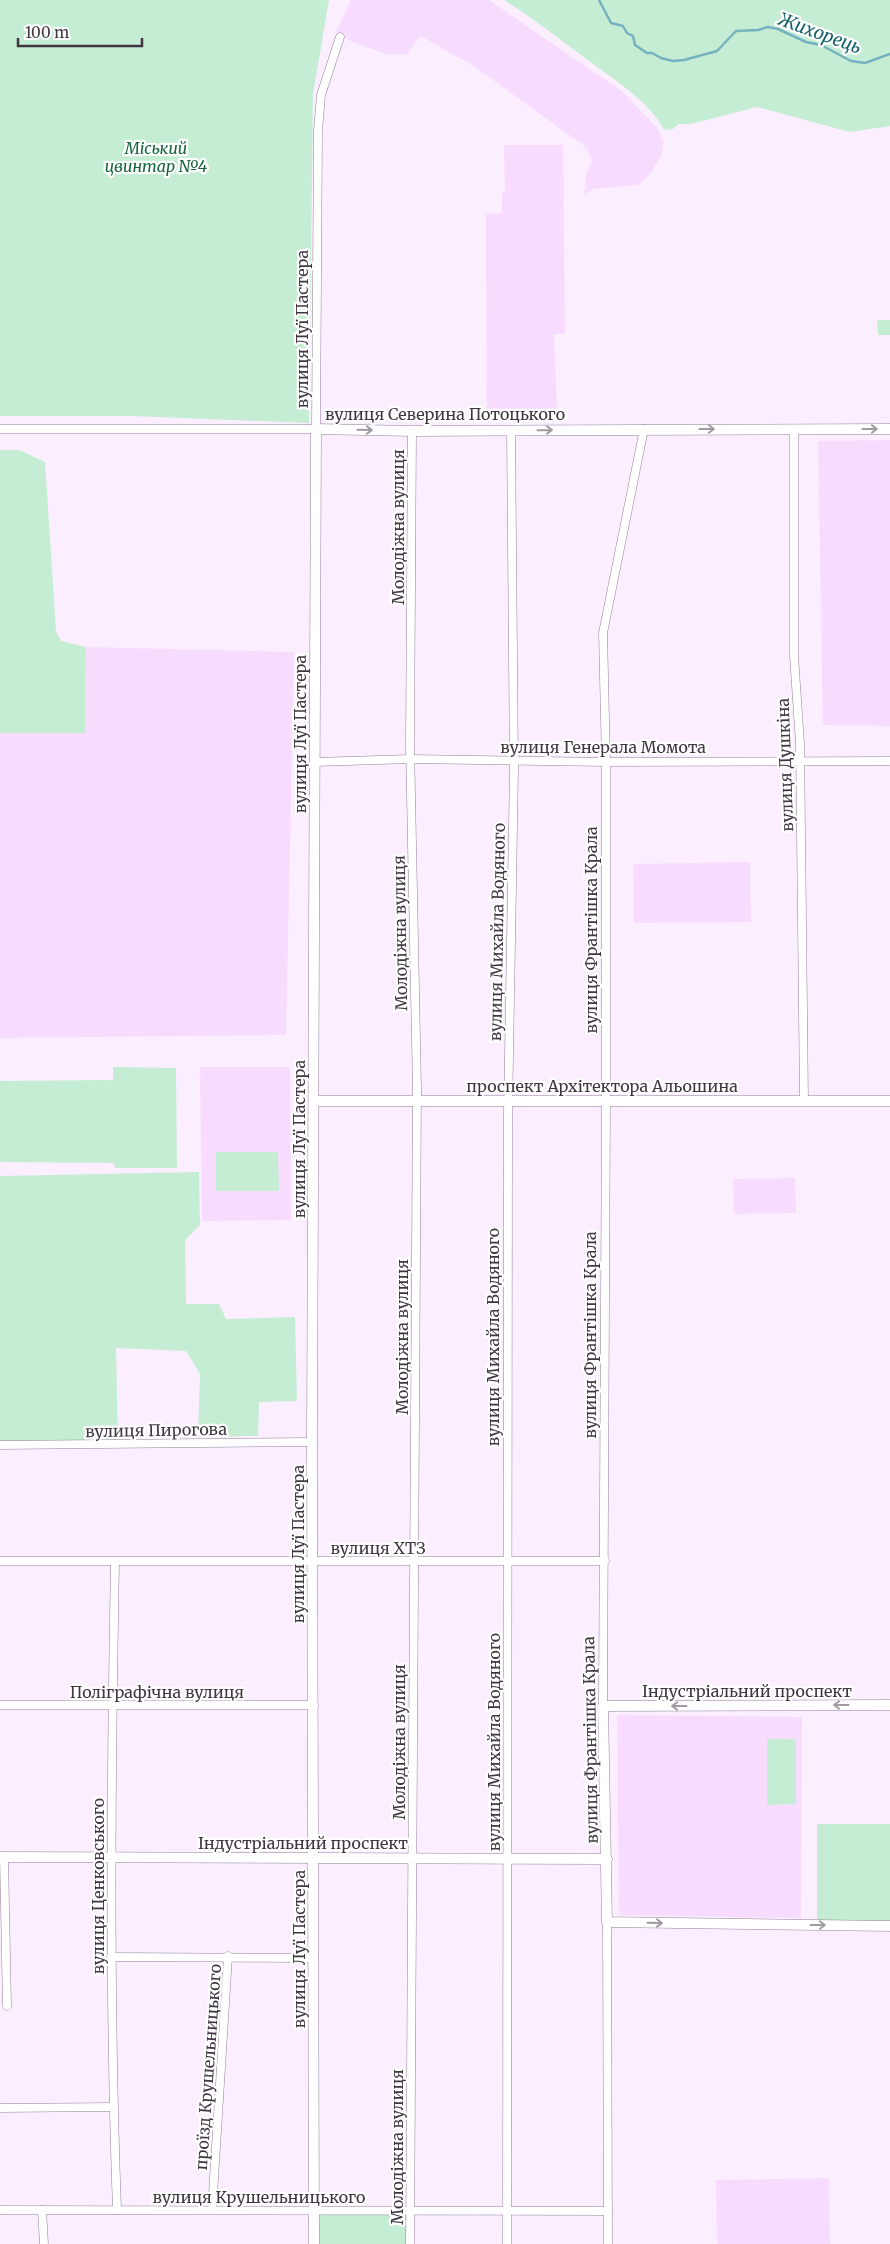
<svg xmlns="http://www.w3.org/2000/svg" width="890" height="2244" viewBox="0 0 890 2244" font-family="Merriweather,serif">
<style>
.built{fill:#f8dcff}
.green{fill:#c5edd3}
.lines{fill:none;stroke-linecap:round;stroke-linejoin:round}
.stream{stroke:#75b1bf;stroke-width:2.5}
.minor-casing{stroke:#95809a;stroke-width:9}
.tertiary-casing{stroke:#95809a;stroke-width:11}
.minor{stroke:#fff;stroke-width:8}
.tertiary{stroke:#fff;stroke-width:10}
.oneway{stroke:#9f9aa0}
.labels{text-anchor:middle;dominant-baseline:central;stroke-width:4.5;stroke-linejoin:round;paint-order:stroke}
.park-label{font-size:16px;font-style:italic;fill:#18633e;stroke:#fff}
.street-label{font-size:16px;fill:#3f3641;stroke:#fff}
.water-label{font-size:18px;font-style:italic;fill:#145f6a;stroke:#fff}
</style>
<rect width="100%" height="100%" fill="#fbeeff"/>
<g class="built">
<polygon points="351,0 489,0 623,92 657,128 664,141 661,156 650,174 638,185 592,189 584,196 586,175 592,160 587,148 475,67 421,36 407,54 386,54 352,42 336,32"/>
<polygon points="504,145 563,145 565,334 554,334 557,410 487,410 486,214 502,213 502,193 505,192"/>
<polygon points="890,440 890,726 823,725 818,441"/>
<polygon points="86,647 294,652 286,1035 0,1038 0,733 85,733"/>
<polygon points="750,862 751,922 634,923 633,864"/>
<polygon points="200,1067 290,1067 291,1220 202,1221"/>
<polygon points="795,1178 796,1213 734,1214 733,1179"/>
<polygon points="617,1715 802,1717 801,1918 619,1915"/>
<polygon points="829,2178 830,2244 717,2244 716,2180"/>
</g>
<g class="green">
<polygon points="0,0 329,0 313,94 309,423 133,416 0,416"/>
<path d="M504,0H890V126L850,132L757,107L691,124H679L673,129L664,130C648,99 612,79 585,58C558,38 532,18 504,0Z"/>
<polygon points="877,320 890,320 890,335 878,335"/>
<polygon points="0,450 19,450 45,462 56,631 61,641 86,647 85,733 0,733"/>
<polygon points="113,1067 176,1068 177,1168 115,1168 114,1163 0,1162 0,1081 113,1080"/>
<polygon points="216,1152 278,1152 279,1191 216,1191"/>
<polygon points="199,1172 200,1225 185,1240 186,1304 219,1304 226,1319 295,1317 297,1401 259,1402 258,1436 198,1437 200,1374 186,1351 116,1348 118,1442 0,1441 0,1176"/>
<polygon points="767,1739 796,1739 796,1804 767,1805"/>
<rect x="817" y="1824" width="73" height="100"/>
<polygon points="314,2210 409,2210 410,2244 314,2244"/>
</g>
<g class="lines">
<polyline class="stream" points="599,0 611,23 623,26 627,33 633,36 635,45 647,53 652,53 661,58 673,61 684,60 717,51 736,31 758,30 768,27 778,29 806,42 821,45 851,61 865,63 890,54"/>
<defs>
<g id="minor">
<polyline points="0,429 316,429 318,131 321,95 340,37"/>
<polyline points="794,429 794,656 800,743 804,1101"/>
<polyline points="315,762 411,759 606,762 890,761"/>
<polyline points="0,1445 312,1442"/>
<polyline points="0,1561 605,1561"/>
<path d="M115,1562C111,1778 109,1994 117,2210"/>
<polyline points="0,1705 314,1705"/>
<polyline points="603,1706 606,1101 606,762 603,633 644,429"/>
<polyline points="4,1857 7,2006"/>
<polyline points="607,1922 608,2244"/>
<polyline points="111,1957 314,1958"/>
<polyline points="0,2108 113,2107"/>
<polyline points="0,2210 608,2211"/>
<polyline points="42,2210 44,2244"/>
<polyline points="212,2210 228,1956"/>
<polyline points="410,2244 417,1089 410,745 412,431"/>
<polyline points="507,2244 508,1113 514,769 511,430"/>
</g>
<g id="tertiary">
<polyline points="314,1101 890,1101"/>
<polyline points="890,1705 603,1706 607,1922 890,1926"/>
<polyline points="0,1857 607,1859"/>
<polyline points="314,2244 312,1442 316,429 412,431 890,429"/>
</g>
</defs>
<use href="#minor" class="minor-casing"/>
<use href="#tertiary" class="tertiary-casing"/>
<use href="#minor" class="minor"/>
<use href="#tertiary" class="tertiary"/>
</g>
<defs><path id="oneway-shaft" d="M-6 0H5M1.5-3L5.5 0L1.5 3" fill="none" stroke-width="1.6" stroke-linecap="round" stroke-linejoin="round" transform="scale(1.25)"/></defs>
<g class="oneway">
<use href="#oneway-shaft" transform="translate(707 429)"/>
<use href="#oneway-shaft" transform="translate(870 429)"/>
<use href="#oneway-shaft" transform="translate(365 430) rotate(1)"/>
<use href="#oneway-shaft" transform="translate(545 430) rotate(-1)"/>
<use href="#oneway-shaft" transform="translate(841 1705) rotate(180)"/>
<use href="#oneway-shaft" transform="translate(679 1706) rotate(180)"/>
<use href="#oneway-shaft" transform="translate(655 1923) rotate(1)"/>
<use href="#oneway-shaft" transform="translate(818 1925)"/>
</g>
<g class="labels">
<g class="park-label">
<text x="156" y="148">Міський<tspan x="156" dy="18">цвинтар №4</tspan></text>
</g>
<g class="street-label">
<text transform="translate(302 329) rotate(-90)">вулиця Луї Пастера</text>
<text x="445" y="414">вулиця Северина Потоцького</text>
<text transform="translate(398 527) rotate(-90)">Молодіжна вулиця</text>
<text transform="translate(300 734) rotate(-90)">вулиця Луї Пастера</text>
<text x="603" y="747">вулиця Генерала Момота</text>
<text transform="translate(785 765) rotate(-92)">вулиця Душкіна</text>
<text transform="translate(591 930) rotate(-90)">вулиця Франтішка Крала</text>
<text transform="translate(497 932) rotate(-89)">вулиця Михайла Водяного</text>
<text transform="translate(400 933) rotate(-91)">Молодіжна вулиця</text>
<text x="602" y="1086">проспект Архітектора Альошина</text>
<text transform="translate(299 1139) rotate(-90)">вулиця Луї Пастера</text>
<text transform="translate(590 1335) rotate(-90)">вулиця Франтішка Крала</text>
<text transform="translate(402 1337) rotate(-90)">Молодіжна вулиця</text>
<text transform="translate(493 1337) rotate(-90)">вулиця Михайла Водяного</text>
<text transform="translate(156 1430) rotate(-1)">вулиця Пирогова</text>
<text transform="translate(298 1544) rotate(-90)">вулиця Луї Пастера</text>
<text x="378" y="1548">вулиця ХТЗ</text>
<text x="747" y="1691">Індустріальний проспект</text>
<text x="157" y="1692">Поліграфічна вулиця</text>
<text transform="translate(590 1740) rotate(-91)">вулиця Франтішка Крала</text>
<text transform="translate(399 1742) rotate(-90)">Молодіжна вулиця</text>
<text transform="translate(494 1742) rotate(-90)">вулиця Михайла Водяного</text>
<text x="303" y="1843">Індустріальний проспект</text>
<text transform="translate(98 1886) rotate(-90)">вулиця Ценковського</text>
<text transform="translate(299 1949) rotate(-90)">вулиця Луї Пастера</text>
<text transform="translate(208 2067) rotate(-86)">проїзд Крушельницького</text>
<text transform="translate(397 2147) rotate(-90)">Молодіжна вулиця</text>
<text x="259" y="2197">вулиця Крушельницького</text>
</g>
<g class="water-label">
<text transform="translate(820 33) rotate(20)">Жихорець</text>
</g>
</g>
<path d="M18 38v8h124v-8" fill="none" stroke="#3f3641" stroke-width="2.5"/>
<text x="25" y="38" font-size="15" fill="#3f3641" stroke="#ffffff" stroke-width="4" paint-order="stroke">100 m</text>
</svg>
